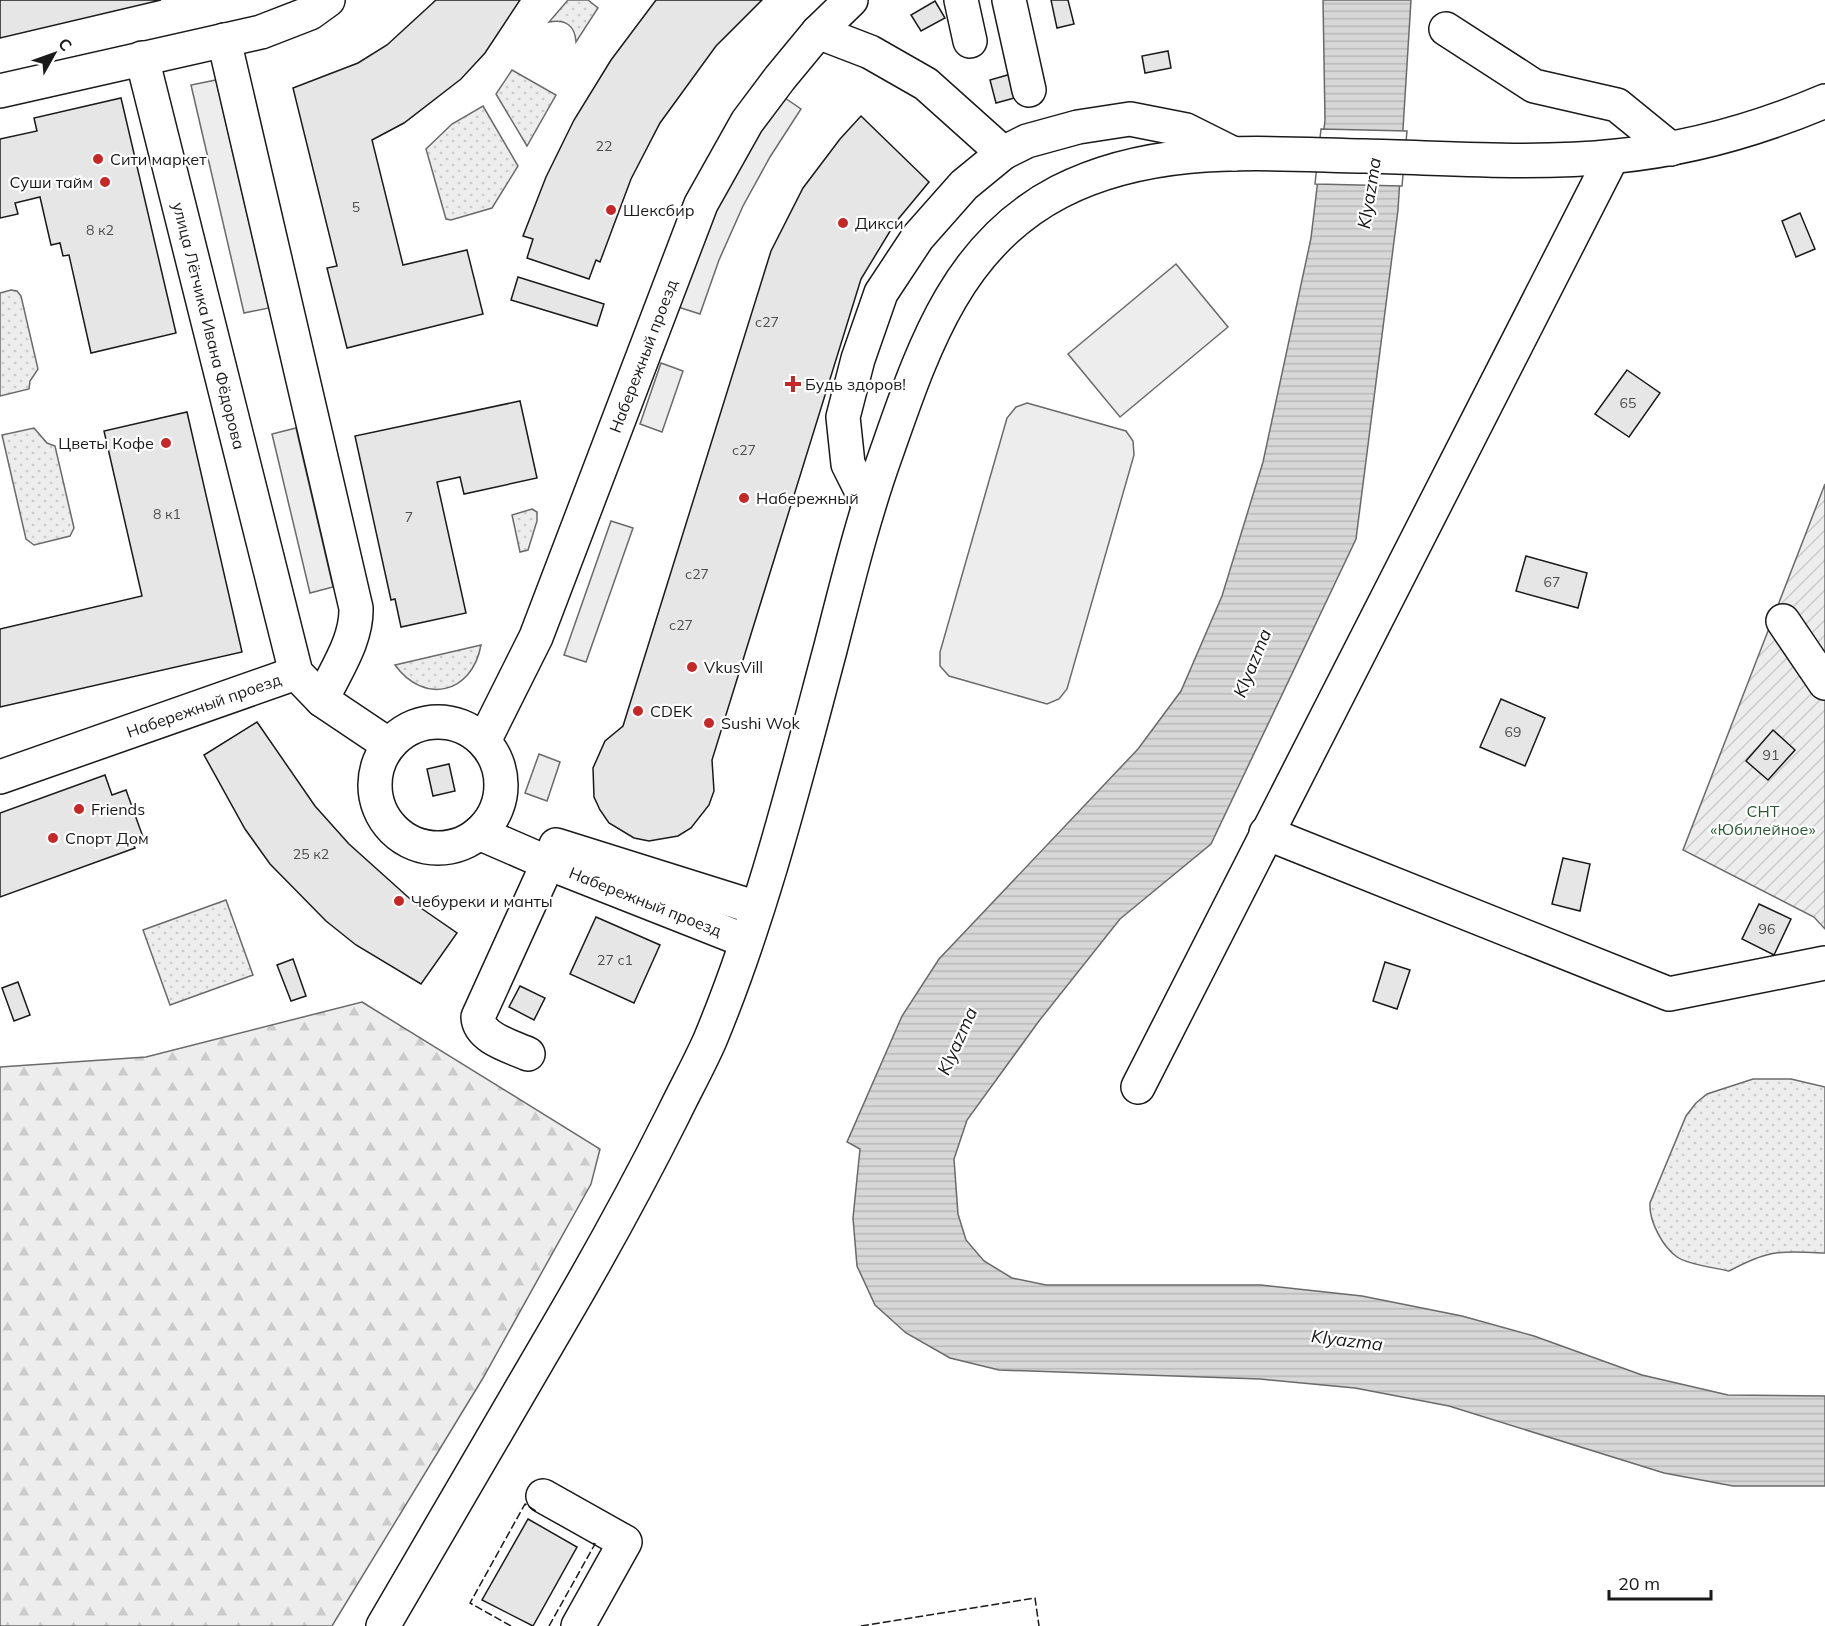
<svg xmlns="http://www.w3.org/2000/svg" width="1825" height="1626" viewBox="0 0 1825 1626" font-family="Mulish,sans-serif">
<style>
.forest{fill:url(#forest-firs);stroke:#6a6a6a;stroke-width:1.5}
.park{fill:url(#park-dots);stroke:#6a6a6a;stroke-width:1.5}
.garden{fill:url(#garden-furrows);stroke:#6a6a6a;stroke-width:1.5}
.built{fill:#ededed;stroke:#6a6a6a;stroke-width:1.5}
.water{fill:url(#water-rules);stroke:#6a6a6a;stroke-width:1.5}
.pier{fill:#fff;stroke:#6a6a6a;stroke-width:1.5}
.building{fill:#e6e6e6;stroke:#1a1a1a;stroke-width:1.5}
.lines{fill:none;stroke-linecap:round;stroke-linejoin:round}
.minor-casing{stroke:#1a1a1a;stroke-width:36}
.major-casing{stroke:#1a1a1a;stroke-width:36}
.minor{stroke:#fff;stroke-width:33}
.major{stroke:#fff;stroke-width:33}
.fence{stroke:#1a1a1a;stroke-width:1.5;stroke-dasharray:8 3;stroke-linecap:butt}
.poi-dot{fill:#c62828;stroke:#fff;stroke-width:2}
.labels{text-anchor:middle;dominant-baseline:central;stroke-width:4.5;stroke-linejoin:round;paint-order:stroke}
.number-label{font-size:14px;fill:#4d4d4d}
.poi-label{font-size:16px;fill:#1a1a1a;stroke:#fff;text-anchor:start}
.street-label{font-size:16px;fill:#1a1a1a;stroke:#fff}
.park-label{font-size:16px;fill:#2b5a34;stroke:#fff}
.water-label{font-size:18px;font-style:italic;fill:#1a1a1a;stroke:#fff}
</style>
<defs>
<pattern id="forest-firs" width="22" height="20" patternUnits="userSpaceOnUse" patternTransform="scale(1.5)"><rect width="22" height="20" fill="#ededed"/><path d="M5 1l3.5 6h-7zM16 11l3.5 6h-7z" fill="#cbcbcb"/></pattern>
<pattern id="park-dots" width="8" height="8" patternUnits="userSpaceOnUse" patternTransform="scale(1.5)"><rect width="8" height="8" fill="#ededed"/><path d="M2 2h.1M6 6h.1" fill="none" stroke="#cbcbcb" stroke-width="1.8" stroke-linecap="round"/></pattern>
<pattern id="garden-furrows" width="10" height="10" patternUnits="userSpaceOnUse" patternTransform="scale(1.5)"><rect width="10" height="10" fill="#ededed"/><path d="M-1 1l2-2M0 10L10 0M9 11l2-2" fill="none" stroke="#cbcbcb"/></pattern>
<pattern id="water-rules" width="6" height="5" patternUnits="userSpaceOnUse" patternTransform="scale(1.5)"><rect width="6" height="5" fill="#d7d7d7"/><path d="M0 2.5h6" fill="none" stroke="#b8b8b8"/></pattern>
</defs>
<rect width="100%" height="100%" fill="#fff"/>
<polygon class="forest" points="362,1002 600,1149 591,1184 483,1378 332,1626 0,1626 0,1067 146,1057"/>
<g class="park">
<path d="M568,0H588L598,8L576,42C575,25 565,19 549,22Z"/>
<polygon points="512,70 556,95 527,146 496,94"/>
<polygon points="483,106 518,166 492,208 451,220 446,219 426,149 452,124"/>
<polygon points="11,290 17,291 21,296 38,369 30,381 29,389 0,396 0,293"/>
<polygon points="34,428 47,443 55,446 74,528 70,536 34,545 26,539 2,435"/>
<polygon points="532,509 537,512 537,521 528,550 520,552 512,515"/>
<path d="M481,645C472,694 424,705 395,665Z"/>
<polygon points="226,900 253,975 170,1005 143,930"/>
<path d="M1753,1079H1791L1825,1087V1253C1779,1251 1770,1249 1729,1271C1716,1268 1686,1264 1677,1257C1662,1246 1649,1221 1650,1203L1686,1116L1696,1103L1707,1094Z"/>
</g>
<polygon class="garden" points="1825,484 1825,929 1814,917 1683,850"/>
<g class="built">
<polygon points="216,80 269,308 244,313 191,85"/>
<polygon points="782,96 801,109 770,157 743,206 719,260 700,314 678,307 722,196 750,144"/>
<polygon points="1176,264 1228,327 1120,417 1068,354"/>
<polygon points="661,363 683,371 662,432 640,424"/>
<polygon points="1027,403 1126,431 1133,441 1134,455 1067,689 1059,699 1047,704 949,676 940,666 940,652 1007,418 1016,407"/>
<polygon points="296,428 333,587 310,593 272,434"/>
<polygon points="611,521 633,528 586,662 564,655"/>
<polygon points="539,754 560,762 547,801 525,793"/>
</g>
<polygon class="water" points="1323,0 1411,0 1398,210 1356,539 1211,844 1120,919 1039,1021 967,1120 954,1159 958,1214 966,1240 984,1261 1012,1278 1046,1285 1261,1285 1362,1296 1462,1316 1534,1336 1642,1375 1728,1395 1825,1396 1825,1486 1733,1486 1664,1473 1449,1406 1355,1388 1260,1379 999,1370 950,1358 906,1333 875,1305 857,1266 853,1218 860,1149 847,1142 902,1016 939,959 1138,749 1181,691 1222,596 1263,462 1311,238 1325,120"/>
<polygon class="pier" points="1321,129 1407,131 1402,186 1315,184"/>
<g class="building">
<polygon points="0,0 161,0 0,38"/>
<polygon points="436,0 520,0 485,53 461,79 404,123 372,140 403,265 467,250 483,314 347,348 327,268 337,266 293,88 358,63 387,45"/>
<polygon points="656,0 762,0 716,46 660,123 631,179 600,262 596,260 589,279 527,258 533,239 523,236 546,177 574,120 611,60"/>
<polygon points="1051,0 1068,0 1074,24 1057,28"/>
<polygon points="935,1 945,18 921,31 911,15"/>
<polygon points="1168,51 1171,68 1145,73 1142,56"/>
<polygon points="1011,74 1018,97 996,103 990,80"/>
<polygon points="121,98 176,333 91,353 69,255 63,256 60,243 51,245 40,197 15,203 18,214 0,218 0,139 37,131 34,118"/>
<polygon points="861,116 929,182 895,223 861,279 712,760 714,791 709,805 691,828 678,836 649,841 634,838 609,823 600,810 594,797 593,768 605,741 623,726 771,251 803,188 840,139"/>
<polygon points="1800,213 1815,249 1796,257 1782,221"/>
<polygon points="518,277 604,304 597,326 511,300"/>
<polygon points="1627,370 1660,393 1629,437 1595,414"/>
<polygon points="520,401 537,478 464,494 460,477 437,482 466,613 401,627 395,599 391,600 355,436"/>
<polygon points="187,412 242,652 0,707 0,629 142,596 104,431"/>
<polygon points="1526,556 1587,573 1578,608 1516,591"/>
<polygon points="1501,699 1545,718 1525,766 1480,747"/>
<polygon points="257,722 315,806 349,844 418,906 457,933 421,984 356,945 326,921 270,864 245,829 204,755"/>
<polygon points="1773,730 1795,750 1768,780 1746,761"/>
<polygon points="449,764 455,791 433,796 427,769"/>
<polygon points="105,775 112,795 126,790 143,837 132,841 135,848 0,897 0,813"/>
<polygon points="1563,858 1590,864 1580,911 1552,904"/>
<polygon points="1759,904 1791,919 1774,955 1742,939"/>
<polygon points="596,917 660,945 634,1003 570,974"/>
<polygon points="293,959 306,996 291,1001 277,965"/>
<polygon points="1385,962 1410,970 1397,1009 1373,1001"/>
<polygon points="18,982 30,1015 14,1021 2,988"/>
<polygon points="520,986 545,998 534,1020 509,1007"/>
<polygon points="528,1519 577,1547 533,1626 482,1600"/>
</g>
<g class="lines">
<defs>
<g id="minor">
<polyline points="961,0 970,41"/>
<polyline points="1009,0 1029,90"/>
<polyline points="1446,29 1534,86 1617,105 1671,149"/>
<polyline points="818,32 870,52 926,84 1003,153"/>
<path d="M224,40L356,608C357,641 335,671 322,700"/>
<path id="s1" d="M142,58L296,673L322,700L389,745"/>
<polyline points="0,91 261,32 310,13 328,0"/>
<polyline points="868,504 848,464 843,417 858,359 881,293 918,237 964,185 1003,153 1027,141 1078,127 1130,119 1186,130 1234,154"/>
<polyline points="1783,621 1825,683"/>
<circle cx="438" cy="785" r="63"/>
<path id="s2" d="M484,741L536,637L701,204L747,122L780,78L818,32L851,0"/>
<path id="s3" d="M0,777L296,673"/>
<path id="s4" d="M479,833L548,863L746,941"/>
<polyline points="1266,833 1669,994 1825,963"/>
<polyline points="556,845 757,908"/>
<path d="M528,1054C510,1046 479,1038 478,1017L548,863"/>
<polyline points="1138,1087 1612,157"/>
<polyline points="543,1496 625,1542 578,1626"/>
</g>
<path id="major" d="M383,1626C441,1526 500,1426 558,1326C599,1256 637,1187 673,1115C685,1090 699,1065 710,1040C762,915 795,781 830,650C847,584 863,518 886,454C922,352 955,246 1059,192C1155,143 1262,154 1365,156C1448,158 1535,165 1617,156C1689,149 1759,129 1825,101"/>
</defs>
<use href="#minor" class="minor-casing"/>
<use href="#major" class="major-casing"/>
<use href="#minor" class="minor"/>
<use href="#major" class="major"/>
<g class="fence">
<polyline points="511,1626 470,1603 525,1504 536,1511"/>
<polyline points="549,1626 595,1544 591,1542"/>
<polyline points="861,1626 1035,1598 1039,1626"/>
</g>
</g>
<g class="poi-dot">
<circle cx="98" cy="159" r="6"/>
<circle cx="105" cy="182" r="6"/>
<circle cx="611" cy="210" r="6"/>
<circle cx="843" cy="223" r="6"/>
<path d="M790 375h6v6h6v6h-6v6h-6v-6h-6v-6h6z"/>
<circle cx="166" cy="443" r="6"/>
<circle cx="744" cy="498" r="6"/>
<circle cx="692" cy="667" r="6"/>
<circle cx="638" cy="711" r="6"/>
<circle cx="709" cy="723" r="6"/>
<circle cx="79" cy="809" r="6"/>
<circle cx="53" cy="838" r="6"/>
<circle cx="399" cy="901" r="6"/>
</g>
<g class="labels">
<g class="number-label">
<text x="604" y="146">22</text>
<text x="356" y="207">5</text>
<text x="100" y="230">8 к2</text>
<text x="767" y="322">с27</text>
<text x="1628" y="403">65</text>
<text x="744" y="450">с27</text>
<text x="167" y="514">8 к1</text>
<text x="409" y="517">7</text>
<text x="697" y="574">с27</text>
<text x="1552" y="582">67</text>
<text x="681" y="625">с27</text>
<text x="1513" y="732">69</text>
<text x="1771" y="755">91</text>
<text x="311" y="854">25 к2</text>
<text x="1767" y="929">96</text>
<text x="615" y="960">27 с1</text>
</g>
<g class="poi-label">
<text x="110" y="159">Сити маркет</text>
<text x="93" y="182" text-anchor="end">Суши тайм</text>
<text x="623" y="210">Шексбир</text>
<text x="855" y="223">Дикси</text>
<text x="805" y="384">Будь здоров!</text>
<text x="154" y="443" text-anchor="end">Цветы Кофе</text>
<text x="756" y="498">Набережный</text>
<text x="704" y="667">VkusVill</text>
<text x="650" y="711">CDEK</text>
<text x="721" y="723">Sushi Wok</text>
<text x="91" y="809">Friends</text>
<text x="65" y="838">Спорт Дом</text>
<text x="411" y="901">Чебуреки и манты</text>
</g>
<g class="street-label">
<text stroke="none"><textPath href="#s1" startOffset="276">улица Лётчика Ивана Фёдорова</textPath></text>
<text stroke="none"><textPath href="#s2" startOffset="417">Набережный проезд</textPath></text>
<text stroke="none"><textPath href="#s3" startOffset="216">Набережный проезд</textPath></text>
<text stroke="none"><textPath href="#s4" startOffset="180">Набережный проезд</textPath></text>
</g>
<g class="park-label">
<text x="1763" y="811">СНТ<tspan x="1763" dy="18">«Юбилейное»</tspan></text>
</g>
<g class="water-label">
<text transform="translate(1369 193) rotate(-81)">Klyazma</text>
<text transform="translate(1252 663) rotate(-68)">Klyazma</text>
<text transform="translate(957 1041) rotate(-66)">Klyazma</text>
<text transform="translate(1347 1340) rotate(7)">Klyazma</text>
</g>
</g>
<g transform="translate(54 54) rotate(50)" stroke="#ffffff" stroke-width="4.5" paint-order="stroke">
<path d="M0-4.5L10 22L0 15L-10 22Z" fill="#1a1a1a"/>
<text y="-9" font-size="16" font-weight="bold" text-anchor="middle" fill="#1a1a1a">С</text>
</g>
<path d="M1609 1590v9h102v-9" fill="none" stroke="#1a1a1a" stroke-width="3"/>
<text x="1618" y="1590" font-size="18" fill="#1a1a1a" stroke="#ffffff" stroke-width="4.5" paint-order="stroke">20 m</text>
</svg>
